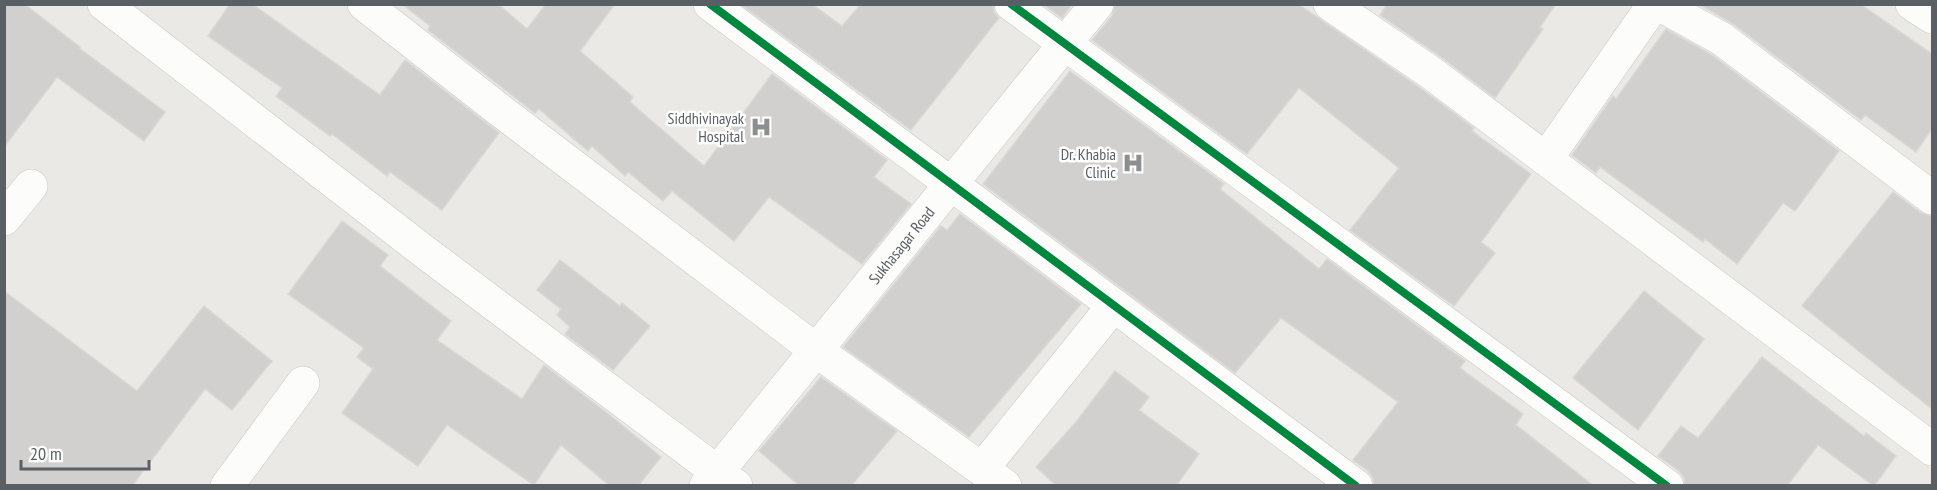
<svg xmlns="http://www.w3.org/2000/svg" width="1937" height="490" viewBox="0 0 1937 490" font-family="'PT Sans Narrow',sans-serif">
<style>
.building{fill:#d1d0ce;stroke:#dad8d4;stroke-width:1.5}
.lines{fill:none;stroke-linecap:round;stroke-linejoin:round}
.street-casing{stroke:#c7c7c7;stroke-width:34}
.street{stroke:#fcfcfb;stroke-width:33}
.cycleway-casing{stroke:#fff;stroke-width:11}
.cycleway{stroke:#00873e;stroke-width:8}
.labels{text-anchor:middle;dominant-baseline:central;stroke-width:5;stroke-linejoin:round;paint-order:stroke}
.poi-label{font-size:16px;fill:#5a5f63;stroke:#fff;text-anchor:end}
.street-label{font-size:16px;fill:#5a5f63;stroke:#fff}
</style>
<rect width="100%" height="100%" fill="#eae9e5"/>
<g class="building">
<polygon points="4,4 24,4 80,47 79,48 165,112 144,141 57,77 4,147"/>
<polygon points="230,4 252,4 380,95 405,60 499,133 442,210 390,172 387,176 332,134 330,136 276,96 282,88 208,36"/>
<polygon points="402,4 498,4 527,29 546,4 615,4 580,51 633,97 630,102 704,166 772,74 887,160 874,177 911,204 862,264 769,197 734,241 672,191 663,201 628,172 625,176 592,146 588,151 539,109 535,113 428,30 430,26"/>
<polygon points="861,4 993,4 994,12 999,18 911,130 742,5 813,5 842,26"/>
<polygon points="1043,4 1072,4 1062,18"/>
<polygon points="1115,4 1298,4 1419,87 1474,128 1472,131 1531,174 1481,242 1495,253 1454,306 1350,230 1399,168 1299,88 1247,154 1092,40 1112,16"/>
<polygon points="1387,4 1556,4 1540,27 1543,29 1495,98 1441,57 1380,15"/>
<polygon points="1699,4 1860,4 1932,54 1932,129 1916,152 1865,115 1861,120 1733,24"/>
<polygon points="1666,29 1712,55 1839,151 1795,211 1783,203 1737,264 1705,239 1703,242 1600,167 1596,173 1572,155 1613,96 1616,99"/>
<polygon points="1070,71 1224,184 1220,189 1319,269 1327,259 1465,361 1460,368 1523,414 1516,425 1594,486 1374,486 1373,478 1368,471 1353,460 1398,402 1281,318 1235,373 983,184"/>
<polygon points="1893,192 1921,213 1932,216 1932,409 1802,306"/>
<polygon points="960,214 1081,304 969,437 843,347 941,226 947,230"/>
<polygon points="342,221 388,255 380,266 451,321 437,340 522,399 544,365 611,416 661,457 638,486 610,486 561,445 534,485 447,425 418,466 342,413 373,369 357,357 364,348 288,294"/>
<polygon points="560,260 620,306 622,303 650,326 613,370 565,334 570,327 557,315 561,309 537,290"/>
<polygon points="4,291 137,391 204,306 272,361 232,410 205,389 132,486 4,486"/>
<polygon points="1644,291 1704,339 1638,430 1573,378"/>
<polygon points="1762,357 1864,436 1866,433 1896,456 1874,486 1818,445 1787,486 1685,486 1684,478 1679,471 1658,456 1681,426 1698,438"/>
<polygon points="1115,371 1149,397 1139,410 1199,454 1176,486 1057,486 1036,467 1076,422"/>
<polygon points="821,377 897,431 851,486 800,486 759,451"/>
</g>
<g class="lines">
<defs>
<g id="street">
<polyline points="104,4 426,253 736,486"/>
<polyline points="364,4 497,108 817,351 1005,486"/>
<polyline points="710,4 1356,486"/>
<polyline points="1011,4 1667,486"/>
<polyline points="1330,4 1430,72 1932,449"/>
<polyline points="1659,4 1722,39 1932,198"/>
<polyline points="1912,4 1932,17"/>
<polyline points="1546,159 1654,4"/>
<polyline points="4,219 31,186"/>
<polyline points="982,469 1114,305"/>
<polyline points="227,486 303,383"/>
<path id="s1" d="M706,486L1097,4"/>
</g>
</defs>
<use href="#street" class="street-casing"/>
<use href="#street" class="street"/>
<defs>
<g id="cycleway">
<polyline points="710,4 1356,486"/>
<polyline points="1011,4 1667,486"/>
</g>
</defs>
<use href="#cycleway" class="cycleway-casing"/>
<use href="#cycleway" class="cycleway"/>
</g>
<defs>
<symbol id="hospital-bare" viewBox="-9 -9 18 18"><path d="M-5-5h3v3.5h4V-5h3V5h-3V1.5h-4V5h-3Z" fill="#8c8f90" stroke="#fff" stroke-width="2.5" paint-order="stroke"/></symbol>
</defs>
<g fill-rule="evenodd">
<use href="#hospital-bare" x="746" y="112" width="30" height="30"/>
<use href="#hospital-bare" x="1118" y="148" width="30" height="30"/>
</g>
<g class="labels">
<g class="poi-label">
<text x="744" y="118">Siddhivinayak<tspan x="744" dy="18">Hospital</tspan></text>
<text x="1116" y="154">Dr. Khabia<tspan x="1116" dy="18">Clinic</tspan></text>
</g>
<g class="street-label">
<text stroke="none"><textPath href="#s1" startOffset="310">Sukhasagar Road</textPath></text>
</g>
</g>
<rect width="1937" height="490" fill="none" stroke="#5a5f63" stroke-width="12"/>
<path d="M21 460v9h128v-9" fill="none" stroke="#5a5f63" stroke-width="3"/>
<text x="30" y="460" font-size="18" fill="#5a5f63" stroke="#ffffff" stroke-width="4.5" paint-order="stroke">20 m</text>
</svg>
